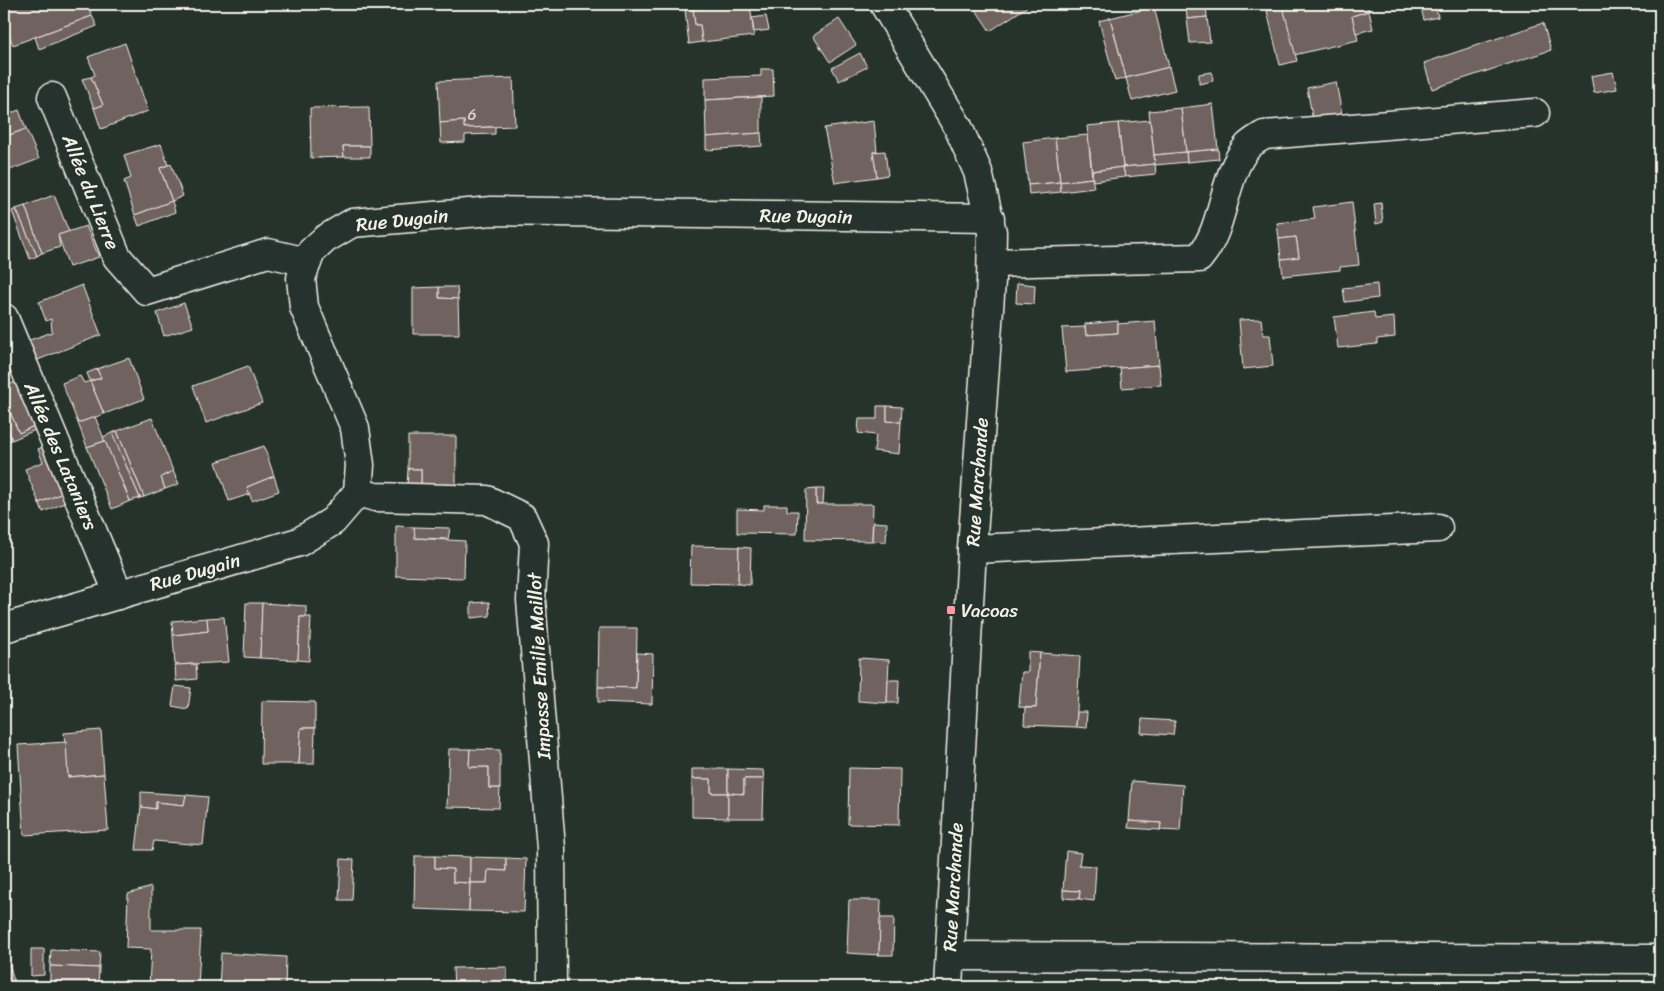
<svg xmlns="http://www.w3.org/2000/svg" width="1664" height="991" viewBox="0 0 1664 991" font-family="Sriracha,sans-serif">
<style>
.building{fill:#6f625e;stroke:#f4f1e8}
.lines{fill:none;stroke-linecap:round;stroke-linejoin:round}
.minor-casing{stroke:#f4f1e8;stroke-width:31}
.major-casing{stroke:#f4f1e8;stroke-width:31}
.minor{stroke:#26332d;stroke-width:28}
.major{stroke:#26332d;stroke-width:28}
.poi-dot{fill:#ff9aa2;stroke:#26332d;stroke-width:2}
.labels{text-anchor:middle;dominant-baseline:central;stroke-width:4.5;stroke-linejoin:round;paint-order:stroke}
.number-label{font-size:16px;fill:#d3cdc6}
.street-label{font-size:19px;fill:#f4f1e8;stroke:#26332d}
.poi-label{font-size:19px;fill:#f4f1e8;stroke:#26332d;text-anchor:start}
</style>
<rect width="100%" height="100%" fill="#26332d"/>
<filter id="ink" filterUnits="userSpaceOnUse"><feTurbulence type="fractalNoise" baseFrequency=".02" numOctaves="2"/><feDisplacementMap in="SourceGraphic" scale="10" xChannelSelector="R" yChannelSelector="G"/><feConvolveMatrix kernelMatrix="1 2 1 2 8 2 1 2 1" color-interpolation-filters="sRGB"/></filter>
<g filter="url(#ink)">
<g class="building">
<polygon points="4,4 87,4 92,16 13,45 4,23"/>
<polygon points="736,4 750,4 754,36 702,42 700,25 695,25 693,9"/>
<polygon points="972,4 1027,4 1028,6 990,31"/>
<polygon points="1186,4 1206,4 1207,17 1187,19"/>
<polygon points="1297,4 1367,4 1369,11 1352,16 1358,40 1294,55 1283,7"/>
<polygon points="1420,4 1435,4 1438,17 1424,20"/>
<polygon points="1154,7 1169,67 1126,78 1110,18"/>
<polygon points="1283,7 1297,61 1280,65 1267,11"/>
<polygon points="693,9 695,25 700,25 702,42 689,44 685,10"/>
<polygon points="1369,11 1373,29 1356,33 1352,16"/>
<polygon points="92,16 97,26 39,49 35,37"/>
<polygon points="766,16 769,30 754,32 752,18"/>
<polygon points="1207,17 1210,42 1190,43 1187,19"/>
<polygon points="1110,18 1126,78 1115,81 1099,21"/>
<polygon points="839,19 856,45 830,62 813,36"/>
<polygon points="1543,23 1551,50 1432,89 1424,63"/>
<polygon points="125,43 148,111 101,129 94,108 103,105 91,77 95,75 88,57"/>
<polygon points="860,53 867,67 839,81 832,68"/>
<polygon points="1169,67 1175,90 1132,101 1126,78"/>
<polygon points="761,69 773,69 774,96 705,100 705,78 761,76"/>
<polygon points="1212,72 1213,81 1199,84 1199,74"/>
<polygon points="1613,72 1617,89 1594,93 1591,76"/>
<polygon points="91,77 103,105 94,108 82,79"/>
<polygon points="513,78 515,126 464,128 464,121 440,123 438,81"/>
<polygon points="1336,82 1342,115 1313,121 1307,88"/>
<polygon points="761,97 761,133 706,137 705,100"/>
<polygon points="1213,104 1218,149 1186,152 1181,108"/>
<polygon points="369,107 370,146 343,146 344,157 311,158 310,108"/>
<polygon points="1181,108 1186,152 1154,155 1149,111"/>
<polygon points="19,110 26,129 4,137 4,116"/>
<polygon points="1150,120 1155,164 1123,167 1118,123"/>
<polygon points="464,121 464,128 495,127 495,134 465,135 465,142 441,143 440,123"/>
<polygon points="874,121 877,152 873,152 877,177 835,183 824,128"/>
<polygon points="1118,123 1123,167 1092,171 1087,126"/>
<polygon points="26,129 39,159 7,171 4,164 4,137"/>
<polygon points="761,133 762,146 706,150 706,137"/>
<polygon points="1088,135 1092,178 1060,182 1055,138"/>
<polygon points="1055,138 1060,182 1028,185 1023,142"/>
<polygon points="161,144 168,165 160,168 172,201 135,215 124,181 131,178 124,155"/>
<polygon points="343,146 370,146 370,157 344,157"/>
<polygon points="1218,149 1219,159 1187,162 1186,152"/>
<polygon points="885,151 888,175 877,177 873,152"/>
<polygon points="1186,152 1187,162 1155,165 1154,155"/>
<polygon points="171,164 183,196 172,201 160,168"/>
<polygon points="1155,164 1156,174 1125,177 1123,167"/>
<polygon points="1123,167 1125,177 1093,181 1092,171"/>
<polygon points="1092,178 1094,188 1061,192 1060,182"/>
<polygon points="1060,182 1061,192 1029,195 1028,185"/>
<polygon points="54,195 69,232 58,235 60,247 42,253 25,206"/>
<polygon points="172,201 175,212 139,226 135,215"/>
<polygon points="1352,202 1359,265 1340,267 1340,270 1283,276 1281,259 1299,257 1296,237 1279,239 1277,223 1315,219 1313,207"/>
<polygon points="1381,203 1383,222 1376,224 1374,204"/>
<polygon points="25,206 42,253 37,256 16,209"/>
<polygon points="16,209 37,256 30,259 12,211"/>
<polygon points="86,226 99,257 69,267 58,235"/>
<polygon points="1296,237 1299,257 1281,259 1279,239"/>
<polygon points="1017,283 1035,285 1034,304 1016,303"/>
<polygon points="1377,284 1378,298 1345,302 1343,288"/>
<polygon points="82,285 101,335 35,361 27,341 52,332 51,319 46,321 39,302"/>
<polygon points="439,287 457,287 458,299 439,298"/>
<polygon points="439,287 439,298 458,299 459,334 413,334 413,288"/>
<polygon points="184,303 193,327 164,336 157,313"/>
<polygon points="1374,312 1375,319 1394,317 1395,337 1377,339 1377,344 1338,348 1334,317"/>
<polygon points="1261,319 1263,335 1270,335 1273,366 1243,369 1239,320"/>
<polygon points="1118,321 1118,333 1086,335 1085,324"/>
<polygon points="1155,321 1159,365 1066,372 1062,328 1085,327 1086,335 1118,333 1118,324"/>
<polygon points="129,358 144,399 104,414 90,381 101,378 97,369"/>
<polygon points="1159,365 1161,385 1122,388 1120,368"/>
<polygon points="248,366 262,403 206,423 193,386"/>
<polygon points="97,369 101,378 90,381 87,373"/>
<polygon points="80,376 84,383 90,381 104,414 78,423 62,383"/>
<polygon points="22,379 41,423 19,433 4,398 4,387"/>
<polygon points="4,398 19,433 41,423 42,427 12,440 4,419"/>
<polygon points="877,406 887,406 887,421 901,422 899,454 874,451 876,435 858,433 859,419 877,419"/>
<polygon points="887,406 902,407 901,422 887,421"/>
<polygon points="95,417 105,441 87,447 78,423"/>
<polygon points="152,418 173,471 161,477 165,489 144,497 117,431"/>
<polygon points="117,431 144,497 140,498 112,433"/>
<polygon points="112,433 140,498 130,501 103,437"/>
<polygon points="408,436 456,436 456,487 421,487 421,469 408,469"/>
<polygon points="105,441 130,501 112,509 87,447"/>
<polygon points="50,444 70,490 39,503 25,469 43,462 38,449"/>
<polygon points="264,446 274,476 247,487 250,494 229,501 216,462"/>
<polygon points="408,469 421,469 421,487 407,487"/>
<polygon points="173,471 179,484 165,489 161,477"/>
<polygon points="274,476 279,491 252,501 247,487"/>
<polygon points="816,489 824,489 823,504 816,504"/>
<polygon points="816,489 816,504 873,504 872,541 805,540 806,490"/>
<polygon points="70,490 74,499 43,512 39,503"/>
<polygon points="764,505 787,505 787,511 798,511 797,534 737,533 737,509 764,510"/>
<polygon points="873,522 887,523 886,542 872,541"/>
<polygon points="396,526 414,527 415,538 465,541 464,578 396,576"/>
<polygon points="414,527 450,528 448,539 415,538"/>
<polygon points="691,546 739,547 738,584 690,583"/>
<polygon points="739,547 751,548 750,585 738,584"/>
<polygon points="489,602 490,616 471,618 471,603"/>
<polygon points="246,603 262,603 260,658 244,657"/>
<polygon points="262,603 306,606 306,617 300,617 298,660 260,658"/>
<polygon points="224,617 229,662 175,665 173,635 208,631 207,618"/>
<polygon points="300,617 311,617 309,661 298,660"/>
<polygon points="207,618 208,631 173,635 172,621"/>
<polygon points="599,628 637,628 636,688 598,687"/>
<polygon points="1028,652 1040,653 1036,708 1019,707 1022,672 1028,672"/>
<polygon points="637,653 653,654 652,704 598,702 598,687 636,688"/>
<polygon points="1040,653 1080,656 1076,727 1024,725 1025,708 1036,708"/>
<polygon points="859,658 889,660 887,703 858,701"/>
<polygon points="196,664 197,679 176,681 175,665"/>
<polygon points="888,680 899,680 898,703 887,703"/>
<polygon points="175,686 191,688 188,709 172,706"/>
<polygon points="262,701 315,702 315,728 301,728 299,764 261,764"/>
<polygon points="1077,712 1087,712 1086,728 1076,727"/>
<polygon points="1142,719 1175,721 1173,735 1141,733"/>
<polygon points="301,728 315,728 314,764 299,764"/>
<polygon points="101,730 104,774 68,777 64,733"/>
<polygon points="66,742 68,777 104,774 108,830 24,835 18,745"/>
<polygon points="449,749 470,749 469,767 489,767 489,788 500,788 499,808 447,807"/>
<polygon points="470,749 500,750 500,788 489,788 489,767 469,767"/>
<polygon points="849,768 900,769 899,825 848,824"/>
<polygon points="692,769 728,769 728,793 711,793 711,779 692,779"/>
<polygon points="728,769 763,770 764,779 744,779 744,794 728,793"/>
<polygon points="692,779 711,779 711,793 728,793 728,818 692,817"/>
<polygon points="744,779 764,779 763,818 728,818 728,793 744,794"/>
<polygon points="1132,781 1183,785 1180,831 1160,830 1161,823 1129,821"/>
<polygon points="141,792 186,795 184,805 156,802 156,809 141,807"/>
<polygon points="186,795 208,797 203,845 154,841 152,850 136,850 141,807 156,809 156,802 184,805"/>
<polygon points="1129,821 1161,823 1160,830 1128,828"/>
<polygon points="1066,851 1081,853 1079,865 1096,866 1094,901 1079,899 1080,891 1063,890"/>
<polygon points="415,856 435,856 435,868 453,869 453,882 470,883 469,911 414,909"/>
<polygon points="435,856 470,857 470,883 453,882 453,869 435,868"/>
<polygon points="470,857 506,858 506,871 488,870 487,883 470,883"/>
<polygon points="506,858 526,859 524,912 469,911 470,883 487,883 488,870 506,871"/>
<polygon points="341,859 354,860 352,900 339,900"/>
<polygon points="151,887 151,930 201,930 198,987 149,987 151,949 126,948 128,894"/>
<polygon points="1063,890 1080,891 1079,899 1063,898"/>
<polygon points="849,900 881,900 879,955 847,953"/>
<polygon points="880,918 894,918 893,955 879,955"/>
<polygon points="4,942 14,982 4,985"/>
<polygon points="31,949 44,949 44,975 31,976"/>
<polygon points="51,950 100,952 99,968 50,966"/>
<polygon points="221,953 286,957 285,987 219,987"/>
<polygon points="50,966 99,968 98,987 50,987"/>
<polygon points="507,967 507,986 454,987 453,968"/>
</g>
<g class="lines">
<defs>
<g id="minor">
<polyline points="52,97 117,257 147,291 268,253 307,262"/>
<path d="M992,263L1199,258C1226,227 1221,178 1248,146C1252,142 1259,138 1264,135L1535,113"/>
<polyline points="4,318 119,595"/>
<polyline points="358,492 375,497 487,500 522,517 534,543 531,600 551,848 552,987"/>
<polyline points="972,549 1438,528"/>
<polyline points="4,628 299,542 333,521 358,492 360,465 355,428 304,307 301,278 311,252 325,239 352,223 492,211 990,218"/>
<polyline points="950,956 1660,959"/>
</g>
<polyline id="major" points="884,4 958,127 978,172 992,232 991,281 972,549 948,987"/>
</defs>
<use href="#minor" class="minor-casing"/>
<use href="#major" class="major-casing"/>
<use href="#minor" class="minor"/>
<use href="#major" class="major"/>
</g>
</g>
<rect class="poi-dot" x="946" y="605" width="10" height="10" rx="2.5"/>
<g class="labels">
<g class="number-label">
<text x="472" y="114">6</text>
</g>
<g class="street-label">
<text transform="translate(91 192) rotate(68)">Allée du Lierre</text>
<text transform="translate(806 216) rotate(1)">Rue Dugain</text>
<text transform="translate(402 220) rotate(-6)">Rue Dugain</text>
<text transform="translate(61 456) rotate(67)">Allée des Lataniers</text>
<text transform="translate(977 482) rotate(-86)">Rue Marchande</text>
<text transform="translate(195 572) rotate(-16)">Rue Dugain</text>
<text transform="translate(539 666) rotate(-93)">Impasse Emilie Maillot</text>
<text transform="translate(953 887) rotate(-87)">Rue Marchande</text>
</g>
<g class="poi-label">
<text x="961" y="610">Vacoas</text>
</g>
</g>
<rect width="1664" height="991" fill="none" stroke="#26332d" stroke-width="20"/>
<rect x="10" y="10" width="1644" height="971" fill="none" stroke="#f4f1e8" stroke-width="2" filter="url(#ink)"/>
</svg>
